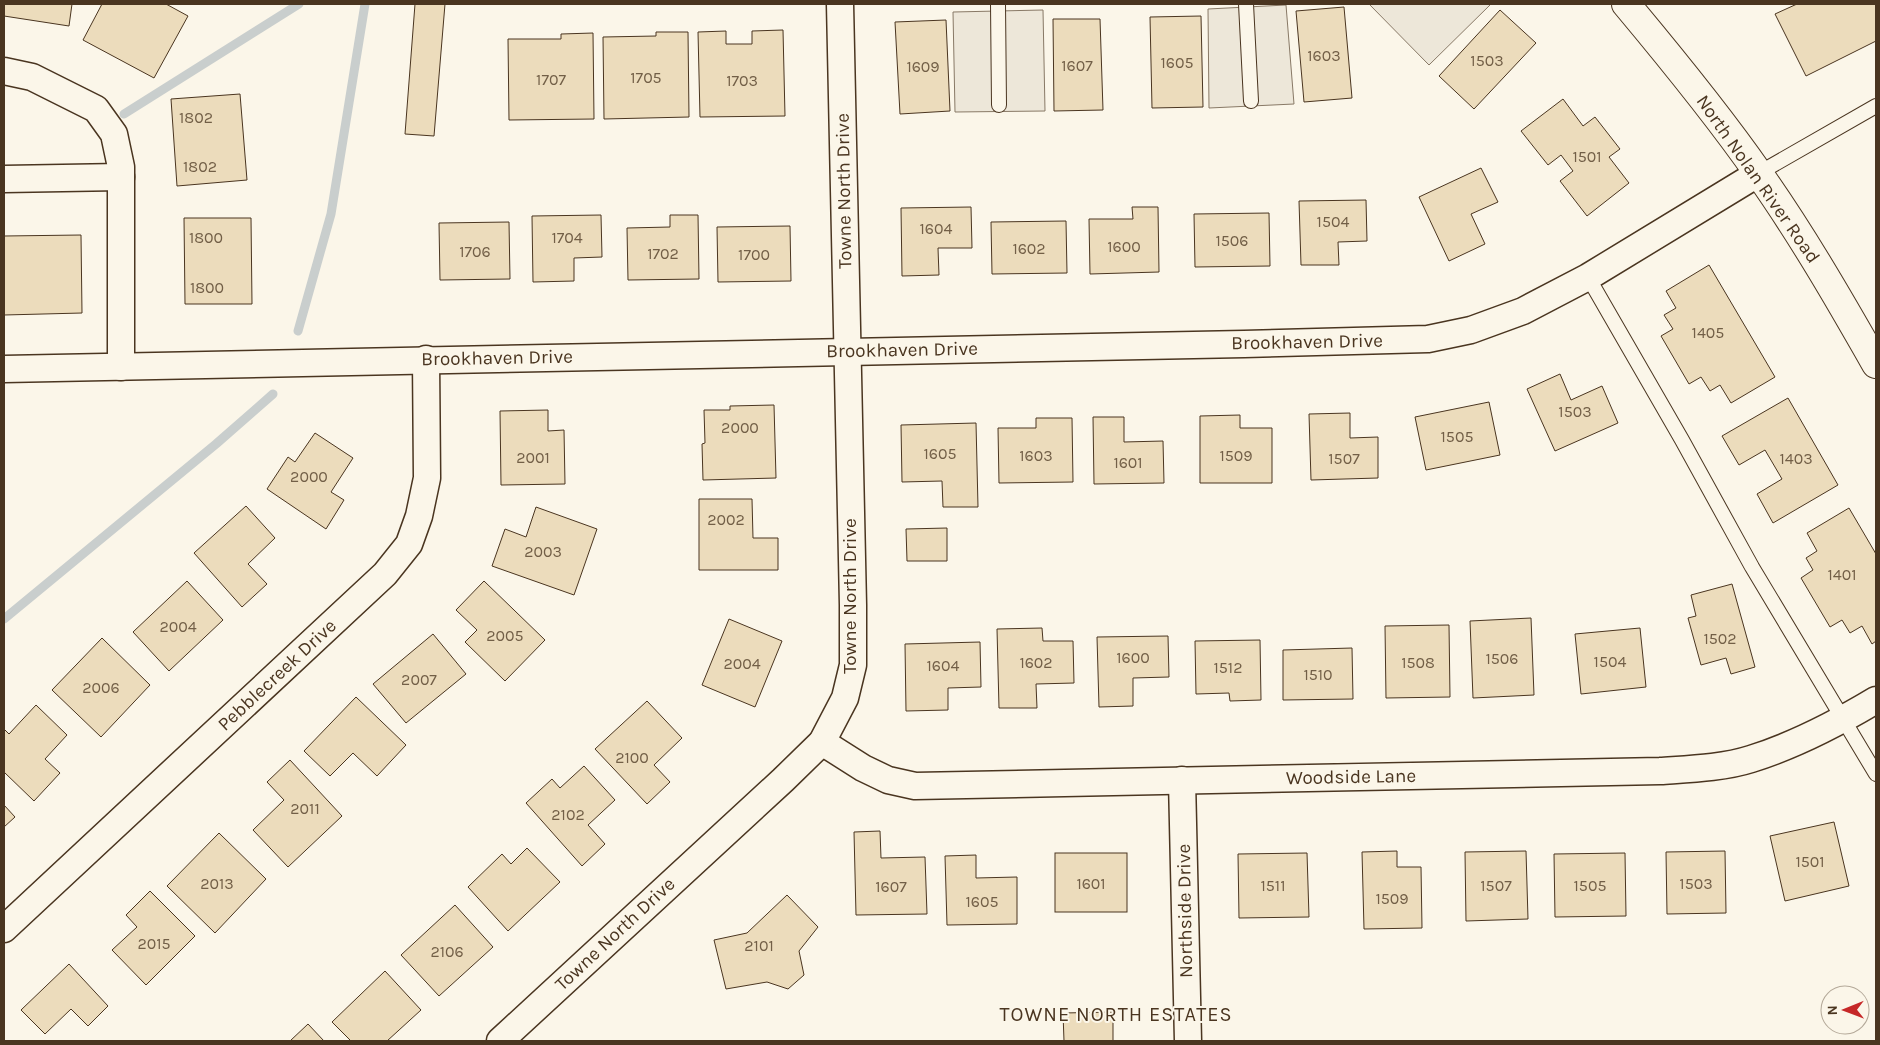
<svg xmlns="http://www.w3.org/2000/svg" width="1880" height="1045" viewBox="0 0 1880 1045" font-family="Karla,sans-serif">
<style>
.parking{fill:#ede7d9;stroke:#887966}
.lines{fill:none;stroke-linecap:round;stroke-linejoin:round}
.stream{stroke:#c9cecd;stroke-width:9}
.building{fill:#ecdcbc;stroke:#4a3520}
.lane-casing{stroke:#4a3520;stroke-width:16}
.street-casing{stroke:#4a3520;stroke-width:29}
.secondary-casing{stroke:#4a3520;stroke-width:30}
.lane{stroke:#fbf6e9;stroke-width:14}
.street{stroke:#fbf6e9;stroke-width:26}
.secondary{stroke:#fbf6e9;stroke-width:28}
.labels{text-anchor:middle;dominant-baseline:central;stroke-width:4;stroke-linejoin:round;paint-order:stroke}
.number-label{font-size:16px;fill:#725f47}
.street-label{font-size:19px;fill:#4a3520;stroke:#fbf6e9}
.neighbourhood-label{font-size:20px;letter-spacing:1px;fill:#4a3520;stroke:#fbf6e9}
</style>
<rect width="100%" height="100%" fill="#fbf6e9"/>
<g class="parking">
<polygon points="1369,4 1491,4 1429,65"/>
<polygon points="1286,5 1294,104 1209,108 1208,9"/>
<polygon points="1043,10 1045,111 955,112 953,12"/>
</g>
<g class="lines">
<g class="stream">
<polyline points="124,114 299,4"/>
<polyline points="298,331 331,214 365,4"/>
<polyline points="4,619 216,444 273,394"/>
</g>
</g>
<g class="building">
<polygon points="4,4 72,4 69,26 4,16"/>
<polygon points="102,4 166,4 188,16 154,78 83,40"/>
<polygon points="415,4 445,4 434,136 405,134"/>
<polygon points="1797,4 1876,4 1876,41 1806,76 1775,14"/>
<polygon points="1344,7 1352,98 1304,102 1296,11"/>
<polygon points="1500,10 1536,43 1474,109 1439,76"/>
<polygon points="1201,16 1203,107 1152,108 1150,17"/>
<polygon points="1053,19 1100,19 1103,110 1054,111"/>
<polygon points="946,20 950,111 900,114 895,22"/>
<polygon points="783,30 785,116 700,117 698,32 726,31 726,44 752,44 752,31"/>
<polygon points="656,32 688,32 689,117 604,119 603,37 656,36"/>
<polygon points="593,33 594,119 509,120 508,39 561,39 561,34"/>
<polygon points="240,94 247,180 177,186 171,99"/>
<polygon points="1563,99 1583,126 1595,117 1620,149 1609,157 1629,183 1587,216 1560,181 1573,171 1561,155 1548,165 1521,131"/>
<polygon points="1481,168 1498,202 1471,214 1485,244 1449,261 1419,197"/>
<polygon points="1366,200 1367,241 1338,242 1339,265 1301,265 1299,201"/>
<polygon points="971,207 972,248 938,248 939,275 902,276 901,208"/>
<polygon points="1132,207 1158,207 1159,272 1090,274 1089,219 1133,219"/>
<polygon points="1269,213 1270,266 1195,267 1194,214"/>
<polygon points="601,215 602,257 574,258 574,281 533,282 532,216"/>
<polygon points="670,215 698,215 699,279 628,280 627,228 670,227"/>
<polygon points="184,218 251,218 252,304 185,304"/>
<polygon points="1066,221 1067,273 992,274 991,222"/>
<polygon points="509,222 510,279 440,280 439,223"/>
<polygon points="790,226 791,281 718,282 717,227"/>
<polygon points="81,235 82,313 4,315 4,236"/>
<polygon points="1709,265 1775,377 1731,403 1720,385 1710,391 1701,377 1689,384 1661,336 1673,329 1664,315 1676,308 1666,291"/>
<polygon points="1560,374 1571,400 1602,386 1618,423 1555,451 1527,389"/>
<polygon points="1788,398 1838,485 1773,523 1757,494 1782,479 1765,450 1739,465 1722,436"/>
<polygon points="1489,402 1500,455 1426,470 1415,417"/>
<polygon points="774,405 776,478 703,480 702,444 705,443 704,410 730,410 730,406"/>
<polygon points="548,410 548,431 564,430 565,484 501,485 500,411"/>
<polygon points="1350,413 1350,438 1378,437 1378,478 1311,480 1309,414"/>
<polygon points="1240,415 1240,428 1272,428 1272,483 1200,483 1200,416"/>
<polygon points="1093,417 1124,417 1124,442 1163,441 1164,483 1094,484"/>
<polygon points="1036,418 1072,418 1073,482 999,483 998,428 1036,428"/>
<polygon points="976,423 978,507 943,507 942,481 902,482 901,425"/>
<polygon points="315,433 353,458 331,492 344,500 326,529 267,489 288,457 295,462"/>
<polygon points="699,499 752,499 753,538 778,538 778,570 699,570"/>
<polygon points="246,506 275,538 248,564 267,584 242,607 194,553"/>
<polygon points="536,507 597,529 574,595 492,566 505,529 526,537"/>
<polygon points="1849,508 1876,554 1876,641 1872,644 1862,626 1850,633 1842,620 1830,627 1801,578 1813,570 1806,558 1817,551 1807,533"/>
<polygon points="947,528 947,561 907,561 906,529"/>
<polygon points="187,581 223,620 169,671 133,632"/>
<polygon points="484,581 545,640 505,681 465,642 477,630 456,610"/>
<polygon points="1732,584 1755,667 1731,674 1726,658 1701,665 1688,618 1696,616 1691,595"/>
<polygon points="1531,618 1534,695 1473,698 1470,621"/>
<polygon points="729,619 782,641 755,707 702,685"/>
<polygon points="1449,625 1450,697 1386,698 1385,626"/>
<polygon points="1042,628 1043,641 1073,641 1074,683 1036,684 1037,708 999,708 997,629"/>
<polygon points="1640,628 1646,687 1581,694 1575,634"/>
<polygon points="433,634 466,674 406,723 373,684"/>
<polygon points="1168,636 1169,677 1133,678 1133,706 1099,707 1097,637"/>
<polygon points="102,638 150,685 101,737 52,690"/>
<polygon points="1260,640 1261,700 1230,701 1229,693 1196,694 1195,641"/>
<polygon points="980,642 981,687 948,688 948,710 906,711 905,644"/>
<polygon points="1352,648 1353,699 1283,700 1283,650"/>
<polygon points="356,697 406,745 377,776 353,753 330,776 304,751"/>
<polygon points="647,701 682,738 654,765 670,782 647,804 595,749"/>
<polygon points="36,705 67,735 45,759 60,773 34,801 4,772 4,729 9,734"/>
<polygon points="290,760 342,816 288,867 253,830 284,800 267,782"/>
<polygon points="584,766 615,800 588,825 605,844 582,866 526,803 552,779 560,788"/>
<polygon points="4,805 15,817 4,827"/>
<polygon points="1834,822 1849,886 1785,901 1770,836"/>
<polygon points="880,831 881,858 925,857 927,914 856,915 854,832"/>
<polygon points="219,833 266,879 215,933 167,886"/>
<polygon points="527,848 560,882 508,931 468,887 502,854 511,864"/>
<polygon points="1397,851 1397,867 1421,867 1422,928 1364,929 1362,852"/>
<polygon points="1526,851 1528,919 1466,921 1465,852"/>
<polygon points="1725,851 1726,913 1667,914 1666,852"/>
<rect x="1055" y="853" width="72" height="59"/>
<polygon points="1307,853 1309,917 1239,918 1238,854"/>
<polygon points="1625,853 1626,916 1555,917 1554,854"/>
<polygon points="976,855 976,878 1017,877 1017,924 947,925 945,856"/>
<polygon points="150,891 195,936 146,985 112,950 137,927 126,915"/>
<polygon points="787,895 818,927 799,951 804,975 788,989 767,982 726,989 714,940 747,933"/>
<polygon points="455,905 493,947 439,996 401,955"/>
<polygon points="69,964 108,1006 88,1026 71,1009 45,1034 21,1010"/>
<polygon points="385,971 421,1010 387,1041 351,1041 332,1022"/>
<polygon points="1113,1012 1113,1041 1064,1041 1063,1013"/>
<polygon points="308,1024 324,1041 290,1041"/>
</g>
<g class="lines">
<defs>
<g id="lane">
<polyline points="998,4 999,105"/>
<polyline points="1246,4 1251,101"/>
<polyline points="1759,173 1876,106"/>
<polyline points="1588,277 1682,440 1752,567 1876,774"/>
</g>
<g id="street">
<polyline points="4,71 32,77 96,109 114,134 121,167 121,367"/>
<polyline points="4,179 121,177"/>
<polyline points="4,369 1244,344 1428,339 1471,330 1523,311 1588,277 1759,173"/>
<path d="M822,742L863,768L888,780L915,786L1660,771C1688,769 1723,768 1751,759C1796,745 1836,724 1876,700"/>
<polyline points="1182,780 1188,1041"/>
<polyline points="4,929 385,574 409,544 419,516 427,478 426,359"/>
<polyline points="500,1041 783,780 822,742 845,698 853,665 853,605 840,4"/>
</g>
<path id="secondary" d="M1626,4C1672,59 1718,115 1759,174C1802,235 1839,299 1876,364"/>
</defs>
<use href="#lane" class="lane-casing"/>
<use href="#street" class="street-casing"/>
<use href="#secondary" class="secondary-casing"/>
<use href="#lane" class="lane"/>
<use href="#street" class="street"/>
<use href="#secondary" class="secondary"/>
</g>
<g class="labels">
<g class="number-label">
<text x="1324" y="55">1603</text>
<text x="1487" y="60">1503</text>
<text x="1177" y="62">1605</text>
<text x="1077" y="65">1607</text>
<text x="923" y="66">1609</text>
<text x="646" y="77">1705</text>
<text x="551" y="79">1707</text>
<text x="742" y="80">1703</text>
<text x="196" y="117">1802</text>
<text x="1587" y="156">1501</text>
<text x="200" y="166">1802</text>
<text x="1333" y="221">1504</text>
<text x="936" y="228">1604</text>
<text x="206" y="237">1800</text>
<text x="567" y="237">1704</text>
<text x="1232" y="240">1506</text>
<text x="1124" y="246">1600</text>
<text x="1029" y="248">1602</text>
<text x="475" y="251">1706</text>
<text x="663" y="253">1702</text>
<text x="754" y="254">1700</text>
<text x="207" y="287">1800</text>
<text x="1708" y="332">1405</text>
<text x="1575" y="411">1503</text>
<text x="740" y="427">2000</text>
<text x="1457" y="436">1505</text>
<text x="940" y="453">1605</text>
<text x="1036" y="455">1603</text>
<text x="1236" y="455">1509</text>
<text x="533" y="457">2001</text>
<text x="1344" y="458">1507</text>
<text x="1796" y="458">1403</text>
<text x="1128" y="462">1601</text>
<text x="309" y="476">2000</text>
<text x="726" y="519">2002</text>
<text x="543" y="551">2003</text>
<text x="1842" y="574">1401</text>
<text x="178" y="626">2004</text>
<text x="505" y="635">2005</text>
<text x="1720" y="638">1502</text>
<text x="1133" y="657">1600</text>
<text x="1502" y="658">1506</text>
<text x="1610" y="661">1504</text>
<text x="1036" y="662">1602</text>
<text x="1418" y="662">1508</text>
<text x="742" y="663">2004</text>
<text x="943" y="665">1604</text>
<text x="1228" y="667">1512</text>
<text x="1318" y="674">1510</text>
<text x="419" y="679">2007</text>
<text x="101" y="687">2006</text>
<text x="632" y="757">2100</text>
<text x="305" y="808">2011</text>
<text x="568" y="814">2102</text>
<text x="1810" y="861">1501</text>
<text x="217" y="883">2013</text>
<text x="1091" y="883">1601</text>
<text x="1696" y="883">1503</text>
<text x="1273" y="885">1511</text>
<text x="1496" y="885">1507</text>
<text x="1590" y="885">1505</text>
<text x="891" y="886">1607</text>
<text x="1392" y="898">1509</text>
<text x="982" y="901">1605</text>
<text x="154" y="943">2015</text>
<text x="759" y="945">2101</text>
<text x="447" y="951">2106</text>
</g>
<g class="street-label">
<text transform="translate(1758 179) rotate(55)">North Nolan River Road</text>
<text transform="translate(844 191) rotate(-91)">Towne North Drive</text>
<text transform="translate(1307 342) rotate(-1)">Brookhaven Drive</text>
<text transform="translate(902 350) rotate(-1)">Brookhaven Drive</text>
<text transform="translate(497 358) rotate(-1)">Brookhaven Drive</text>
<text transform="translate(850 596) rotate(-90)">Towne North Drive</text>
<text transform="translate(277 675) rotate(-43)">Pebblecreek Drive</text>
<text transform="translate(1351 777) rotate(-1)">Woodside Lane</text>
<text transform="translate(1185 911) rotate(-91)">Northside Drive</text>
<text transform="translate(615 934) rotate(-43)">Towne North Drive</text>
</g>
<g class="neighbourhood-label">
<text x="1116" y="1014">TOWNE NORTH ESTATES</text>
</g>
</g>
<rect width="1880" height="1045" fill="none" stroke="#4a3520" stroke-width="10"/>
<g transform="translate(1845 1010) rotate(269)"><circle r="24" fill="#fbf6e9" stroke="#b4a999"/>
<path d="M0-4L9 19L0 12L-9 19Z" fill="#c62828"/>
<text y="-8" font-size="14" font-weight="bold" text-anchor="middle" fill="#4a3520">N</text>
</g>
</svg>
